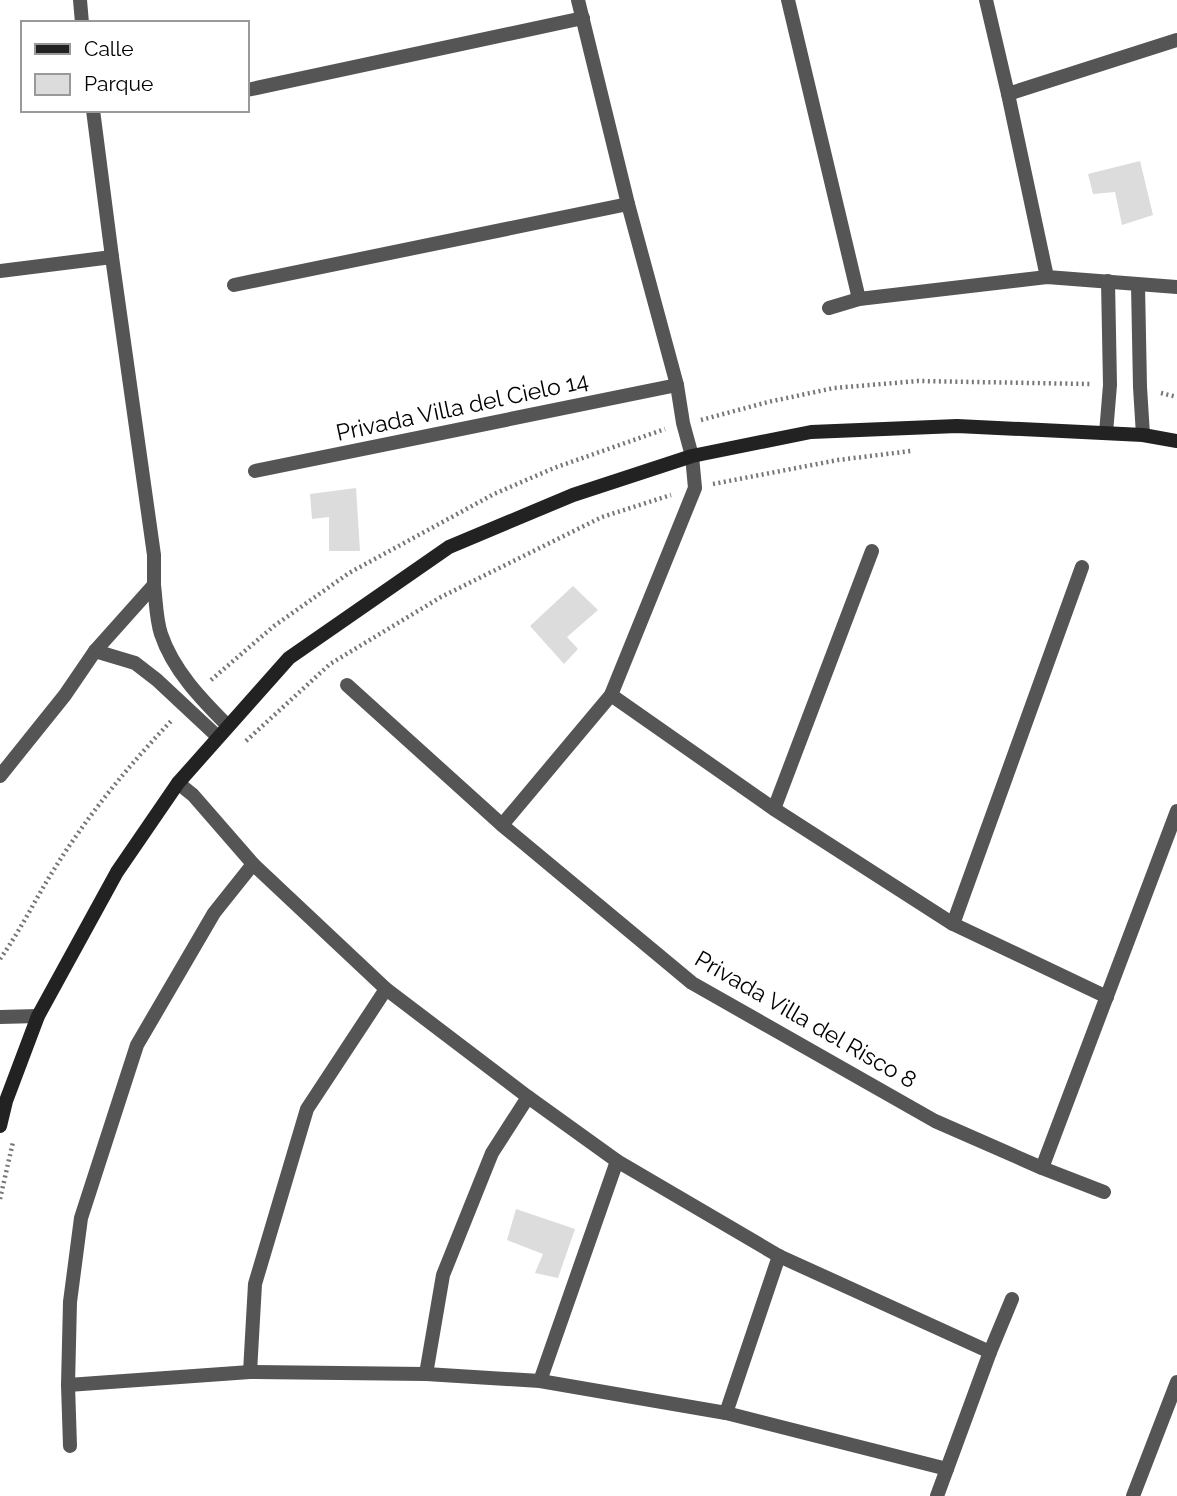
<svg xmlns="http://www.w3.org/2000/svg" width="1177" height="1496" viewBox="0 0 1177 1496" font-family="Raleway,sans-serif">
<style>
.park{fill:#dcdcdc}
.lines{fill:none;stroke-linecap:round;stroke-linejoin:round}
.path{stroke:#777;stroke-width:4.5;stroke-dasharray:2 3.5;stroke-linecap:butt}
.street{stroke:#555;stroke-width:14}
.secondary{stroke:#222;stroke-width:14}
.labels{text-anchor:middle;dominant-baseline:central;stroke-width:5;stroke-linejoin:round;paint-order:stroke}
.street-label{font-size:23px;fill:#000;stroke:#fff}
</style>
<rect width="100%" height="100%" fill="#fff"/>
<g class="park">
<polygon points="1140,161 1153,215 1122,225 1115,192 1093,194 1088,174"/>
<polygon points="356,488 360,551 329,551 329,517 312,519 310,494"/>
<polygon points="573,586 598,610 567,637 578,649 564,664 530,626"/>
<polygon points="516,1209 575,1229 558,1278 535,1273 543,1254 507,1240"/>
</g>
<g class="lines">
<g class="path">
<polyline points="1161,393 1177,397"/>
<polyline points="701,420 768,402 834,388 918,381 1090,384"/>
<polyline points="713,484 838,460 911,451"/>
<polyline points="211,680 274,626 349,573 494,494 554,468 665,429"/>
<polyline points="246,741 330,664 441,597 602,517 671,495"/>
<path d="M0,959C20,931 35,900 53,871C87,816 129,765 173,719"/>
<polyline points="0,1199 13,1142"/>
</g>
<g class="street">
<polyline points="80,0 82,23"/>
<polyline points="788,0 859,299"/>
<polyline points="986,0 1008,94 1047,277"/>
<polyline points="247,90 583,18"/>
<polyline points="1008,94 1177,40"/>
<polyline points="0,271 112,257"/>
<polyline points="234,285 628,204"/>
<polyline points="1138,285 1140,387 1143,435"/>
<polyline points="829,308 859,299 1047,277 1177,287"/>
<polyline points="1106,433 1110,385 1108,281"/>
<polyline points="255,471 677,385"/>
<path d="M154,585C156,601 156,619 161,634C173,670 201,699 227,725"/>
<polyline points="95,651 135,663 157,680 218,737"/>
<polyline points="347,685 502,825 692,983 935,1121 1042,1168 1104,1192"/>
<polyline points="611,695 774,809 953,924 1107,997"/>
<polyline points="0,776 65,695 95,651 154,585 154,555 112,257 93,110"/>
<polyline points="178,783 193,795 253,864 386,989 528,1097 617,1161 779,1256 990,1352"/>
<polyline points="774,809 872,551"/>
<polyline points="502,825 611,695 695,488 692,456 683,423 677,385 628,204 578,0"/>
<polyline points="953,924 1082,567"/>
<polyline points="0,1017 38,1016"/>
<polyline points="1042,1168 1177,811"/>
<polyline points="250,1372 255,1284 307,1109 386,989"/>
<polyline points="426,1374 443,1275 492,1153 528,1097"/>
<polyline points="540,1381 617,1161"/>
<polyline points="68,1385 250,1372 426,1374 540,1381 726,1413 947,1469"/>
<polyline points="726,1413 779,1256"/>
<polyline points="70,1446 68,1385 70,1302 81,1218 137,1045 214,913 253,864"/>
<polyline points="937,1496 990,1352 1012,1299"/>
<polyline points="1133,1496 1177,1382"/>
</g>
<polyline class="secondary" points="0,1126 6,1101 38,1016 117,872 178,783 289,658 449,547 573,495 692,456 811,432 957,426 1143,435 1177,441"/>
</g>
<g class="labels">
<g class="street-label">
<text transform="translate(462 406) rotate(-12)">Privada Villa del Cielo 14</text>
<text transform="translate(806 1019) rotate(30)">Privada Villa del Risco 8</text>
</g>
</g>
<rect x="21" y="21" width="228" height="91" fill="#ffffff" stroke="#999999" stroke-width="2"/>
<rect x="35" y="44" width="35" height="10" fill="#222222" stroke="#999999" stroke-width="2"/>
<text x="84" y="56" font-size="21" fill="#000000">Calle</text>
<rect x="35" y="74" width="35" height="21" fill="#dcdcdc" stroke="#999999" stroke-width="2"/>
<text x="84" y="91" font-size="21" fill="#000000">Parque</text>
</svg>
